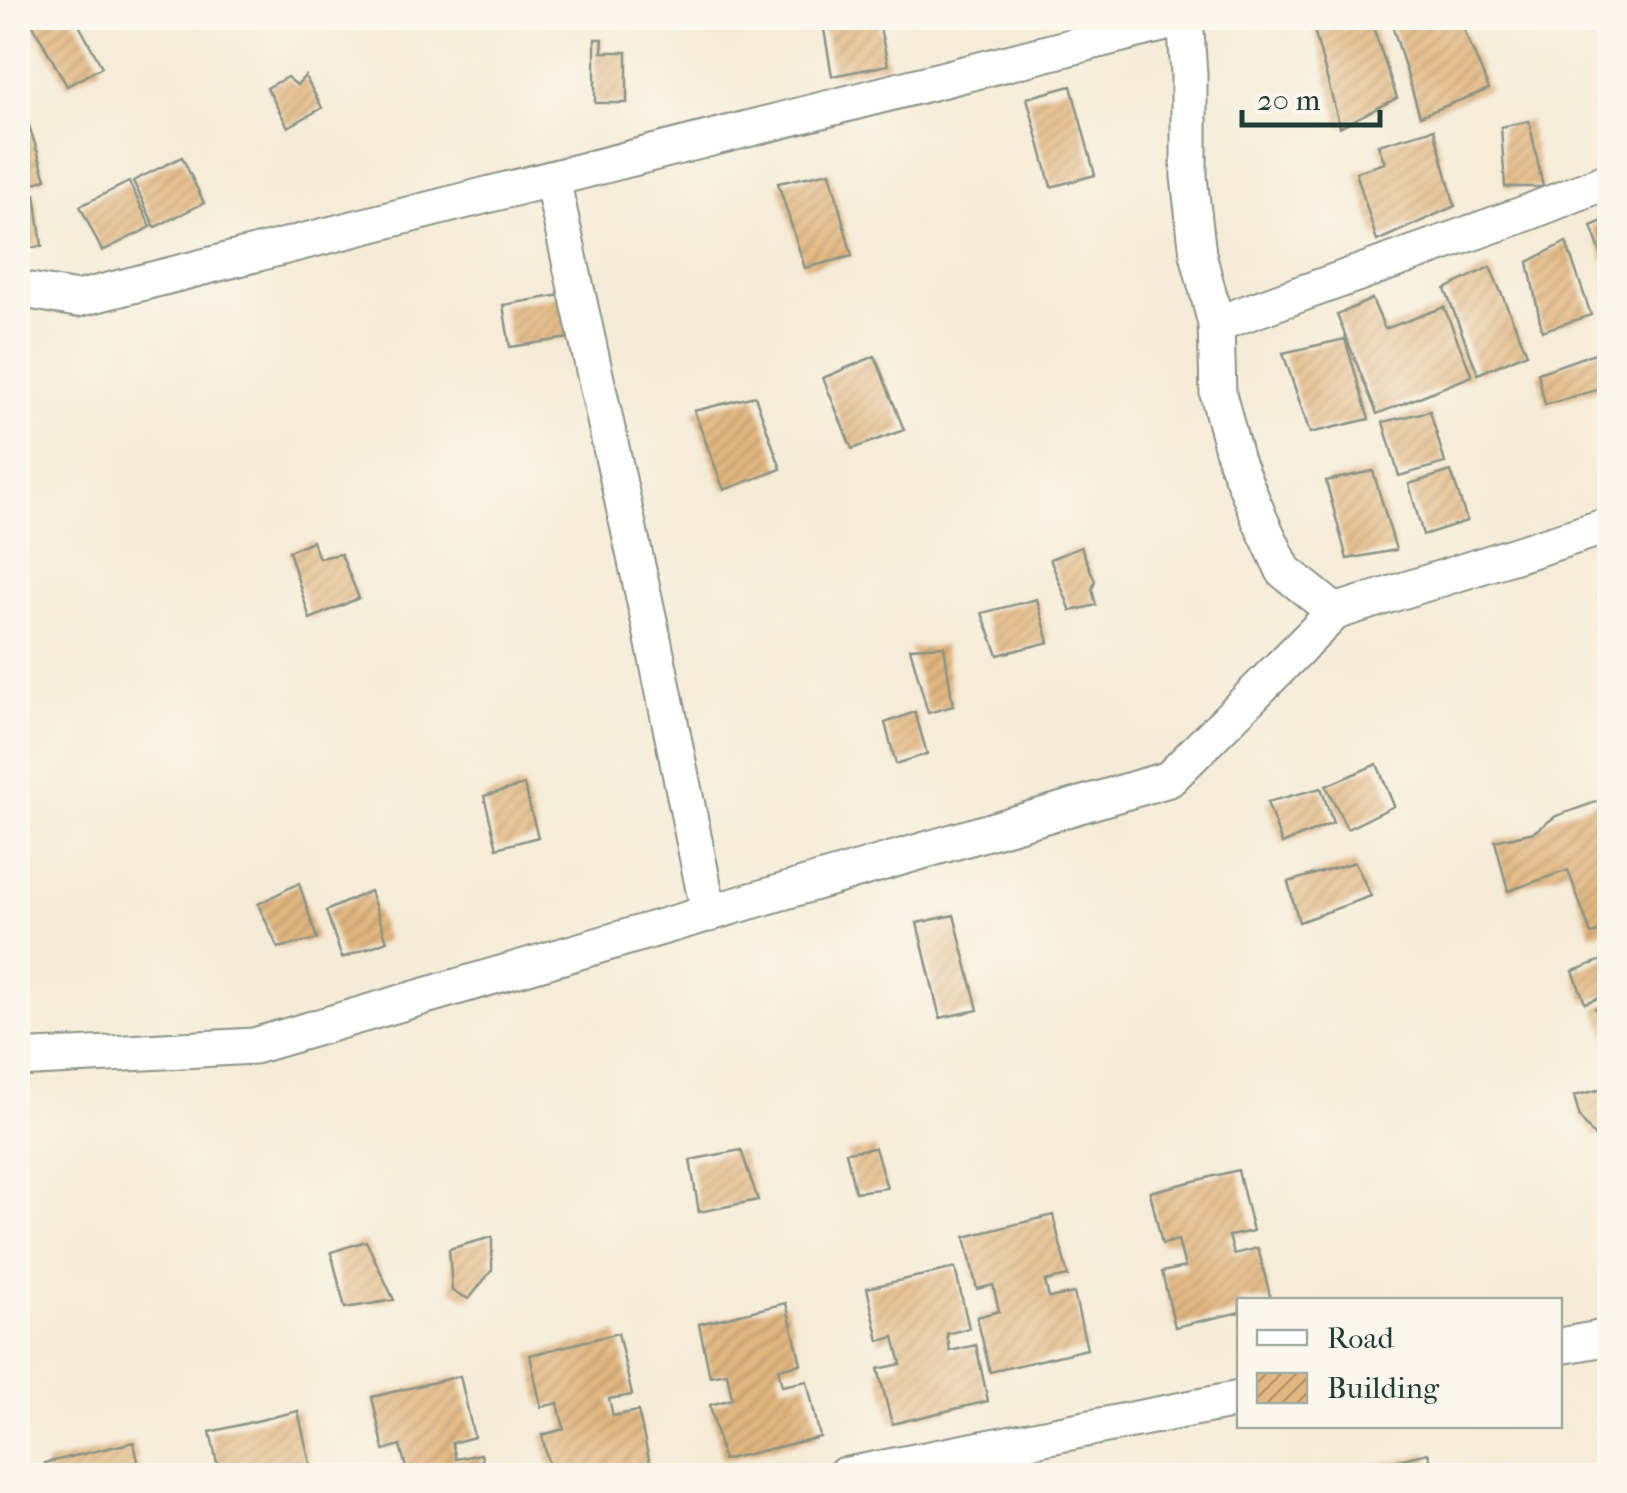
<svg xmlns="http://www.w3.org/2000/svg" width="1627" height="1493" viewBox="0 0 1627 1493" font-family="'IM FELL French Canon',serif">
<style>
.building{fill:url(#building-hatch)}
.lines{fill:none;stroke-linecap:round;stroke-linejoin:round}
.minor-casing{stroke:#8a9486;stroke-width:39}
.minor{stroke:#fff;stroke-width:35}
</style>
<defs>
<pattern id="building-hatch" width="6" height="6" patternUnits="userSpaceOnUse" patternTransform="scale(2.5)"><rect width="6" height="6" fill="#e3b780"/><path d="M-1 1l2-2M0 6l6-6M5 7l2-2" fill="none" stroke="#b7966a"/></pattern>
</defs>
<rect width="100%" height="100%" fill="#fbf7ec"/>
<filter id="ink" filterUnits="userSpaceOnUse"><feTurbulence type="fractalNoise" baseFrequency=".01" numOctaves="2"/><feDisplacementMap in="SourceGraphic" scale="20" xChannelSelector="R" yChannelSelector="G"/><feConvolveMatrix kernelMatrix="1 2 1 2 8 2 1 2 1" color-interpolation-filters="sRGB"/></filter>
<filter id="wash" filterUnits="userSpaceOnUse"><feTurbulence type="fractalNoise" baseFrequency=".0048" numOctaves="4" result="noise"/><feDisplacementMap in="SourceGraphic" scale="40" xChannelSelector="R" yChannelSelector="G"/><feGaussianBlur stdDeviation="2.25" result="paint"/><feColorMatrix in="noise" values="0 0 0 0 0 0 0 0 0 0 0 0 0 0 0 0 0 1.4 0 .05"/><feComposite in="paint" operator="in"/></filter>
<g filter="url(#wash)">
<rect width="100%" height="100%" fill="#f5ecd7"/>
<g id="blocks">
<g class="building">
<polygon points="29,18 75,18 102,67 67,86"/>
<polygon points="713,18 763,18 763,20 715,28"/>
<polygon points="822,18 878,18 888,65 832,76"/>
<polygon points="1311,18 1370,18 1397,98 1340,127"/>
<polygon points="1390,18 1459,18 1489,89 1420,116"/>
<polygon points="1596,18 1610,18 1610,76 1608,76"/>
<polygon points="595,39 603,39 602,52 627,52 627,103 595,103"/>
<polygon points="305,76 322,108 288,127 267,88 287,77 297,85"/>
<polygon points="1071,86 1095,175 1051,187 1027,98"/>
<polygon points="26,116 46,179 18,189 18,118"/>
<polygon points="1529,121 1543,187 1505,187 1501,127"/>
<polygon points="1434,129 1455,206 1377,241 1356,172 1385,163 1378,145"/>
<polygon points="182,157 204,203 155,227 133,181"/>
<polygon points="830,172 852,256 805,268 778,183"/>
<polygon points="129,182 151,227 102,251 80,206"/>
<polygon points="35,194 42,246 18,250 18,196"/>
<polygon points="1610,218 1610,275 1609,275 1591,226"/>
<polygon points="1566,242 1591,315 1542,331 1528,262"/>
<polygon points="1490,267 1527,353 1478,374 1445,289"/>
<polygon points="567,294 575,337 510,347 503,305"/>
<polygon points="1372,299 1385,329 1444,307 1472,376 1377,414 1337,315"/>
<polygon points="1345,339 1369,419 1310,433 1283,353"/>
<polygon points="1606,349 1610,358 1610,386 1545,405 1538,373"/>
<polygon points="875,356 904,430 852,449 823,378"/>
<polygon points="755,396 781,469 724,490 694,411"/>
<polygon points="1430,411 1445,463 1399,476 1383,422"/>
<polygon points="1373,471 1396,550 1347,559 1326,481"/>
<polygon points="1451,471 1467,521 1423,535 1409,484"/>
<polygon points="312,541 319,558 341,554 359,598 310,619 289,551"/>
<polygon points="1081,547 1095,581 1092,589 1096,605 1071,611 1050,559"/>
<polygon points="1037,599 1049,642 998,655 982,613"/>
<polygon points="944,646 953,706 928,713 910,648"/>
<polygon points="915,712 927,754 896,764 885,723"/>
<polygon points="1377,764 1394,806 1347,829 1326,786"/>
<polygon points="524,785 538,837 497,848 484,796"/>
<polygon points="1321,788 1333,823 1282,844 1267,802"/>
<polygon points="1610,797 1610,929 1591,934 1568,870 1508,891 1495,841 1534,832 1556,816"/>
<polygon points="1355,862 1371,896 1299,922 1288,882"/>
<polygon points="299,883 317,939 278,948 258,904"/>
<polygon points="370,891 387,941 342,958 326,911"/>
<polygon points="954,915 978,1010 940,1018 917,923"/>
<polygon points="1610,957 1610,994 1585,1003 1573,971"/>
<polygon points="1610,1002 1610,1042 1609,1042 1595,1008"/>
<polygon points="1610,1087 1610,1127 1595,1137 1580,1118 1574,1096"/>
<polygon points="875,1148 887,1188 855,1192 846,1152"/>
<polygon points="741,1150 758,1200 699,1212 690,1160"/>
<polygon points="1238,1170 1253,1231 1229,1236 1234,1254 1258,1248 1271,1300 1240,1300 1240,1312 1175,1327 1162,1272 1185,1267 1178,1240 1162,1244 1150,1192"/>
<polygon points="1053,1215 1068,1276 1045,1281 1049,1298 1074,1293 1087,1349 990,1372 977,1317 999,1311 993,1285 977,1289 965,1237"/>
<polygon points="492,1237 492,1270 469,1299 452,1291 449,1249"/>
<polygon points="366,1241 394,1300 345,1308 331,1252"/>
<polygon points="955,1268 969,1328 947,1334 950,1351 976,1345 988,1401 892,1424 878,1369 901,1364 894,1337 879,1341 867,1288"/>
<polygon points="786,1303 801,1364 778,1369 782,1386 807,1381 820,1437 723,1460 710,1405 732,1399 727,1373 710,1376 699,1324"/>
<polygon points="618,1333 632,1395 609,1399 613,1416 638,1411 651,1468 618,1476 551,1476 542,1435 564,1429 558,1403 541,1407 530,1355"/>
<polygon points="460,1376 474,1437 452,1443 456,1459 481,1454 486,1476 400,1476 407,1472 400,1445 384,1450 372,1397"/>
<polygon points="298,1411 312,1472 295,1476 220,1476 210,1432"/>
<polygon points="134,1442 141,1476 48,1476 45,1463"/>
<polygon points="1428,1453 1434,1476 1339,1476 1339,1474"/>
</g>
</g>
</g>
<g filter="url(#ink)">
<use href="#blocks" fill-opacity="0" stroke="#8a9486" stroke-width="2.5"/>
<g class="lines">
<defs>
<g id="minor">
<polyline points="1185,18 1189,74 1189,177 1198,254 1216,324 1218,394 1236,461 1260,520 1284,571 1335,612"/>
<polyline points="552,179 652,634 709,914"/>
<polyline points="18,289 77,299 1185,18"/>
<polyline points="1216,324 1527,213 1610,180"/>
<polyline points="18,1059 254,1046 1169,779 1335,612 1610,525"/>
<polyline points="1560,1346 1610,1337"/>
<polyline points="843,1476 1240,1399"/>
</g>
</defs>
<use href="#minor" class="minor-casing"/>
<use href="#minor" class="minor"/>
</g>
</g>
<rect width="1627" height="1493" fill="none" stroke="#fbf7ec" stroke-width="60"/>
<rect x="1237" y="1298" width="325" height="130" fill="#fbf7ec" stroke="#a3ada2" stroke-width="2.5"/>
<rect x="1257" y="1330" width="50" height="15" fill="#ffffff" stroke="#a3ada2" stroke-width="2.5"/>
<text x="1327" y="1348" font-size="30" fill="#1f3d34">Road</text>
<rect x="1257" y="1373" width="50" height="30" fill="url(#building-hatch)" stroke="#a3ada2" stroke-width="2.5"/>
<text x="1327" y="1398" font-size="30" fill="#1f3d34">Building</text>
<path d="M1242 110v15h138v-15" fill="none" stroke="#1f3d34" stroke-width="5"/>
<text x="1257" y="110" font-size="30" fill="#1f3d34" stroke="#fbf7ec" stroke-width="8" paint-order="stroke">20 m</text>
</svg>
